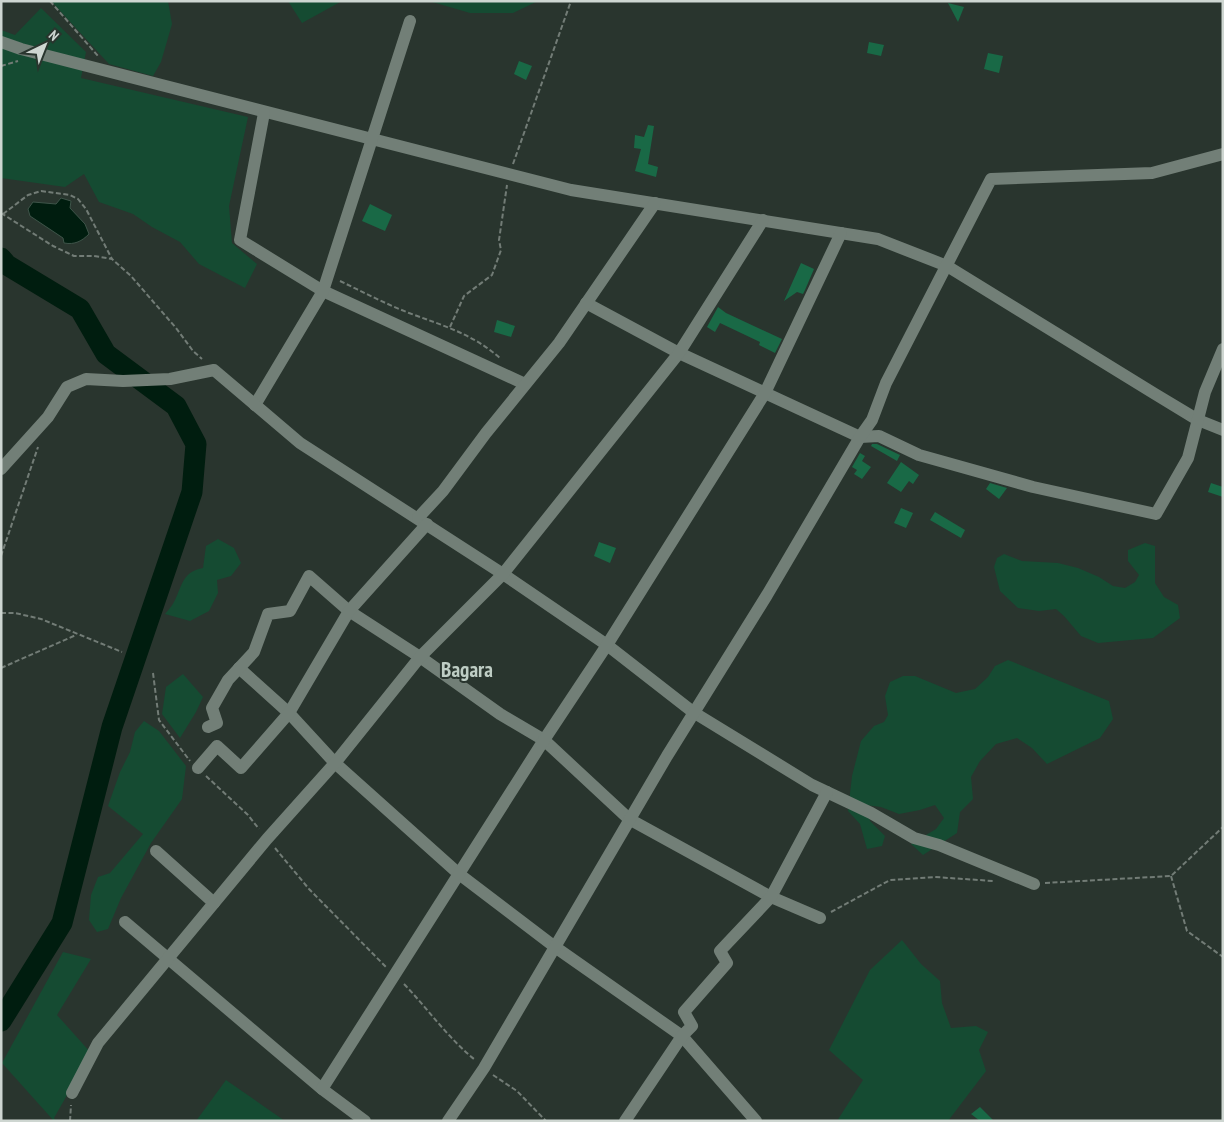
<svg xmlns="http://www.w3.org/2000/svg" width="1224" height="1122" viewBox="0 0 1224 1122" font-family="'PT Sans Narrow',sans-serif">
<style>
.green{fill:#154b32}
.water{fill:#001d0f;stroke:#3e5449}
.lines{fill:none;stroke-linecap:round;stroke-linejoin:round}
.river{stroke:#001d0f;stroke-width:21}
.building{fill:#196946}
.path{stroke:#727c76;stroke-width:2;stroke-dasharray:5 2.5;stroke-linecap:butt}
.street{stroke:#727f77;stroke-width:12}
.labels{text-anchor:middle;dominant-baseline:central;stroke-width:4;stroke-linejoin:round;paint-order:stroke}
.quarter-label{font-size:21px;font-weight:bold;fill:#becdc4;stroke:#29352e}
</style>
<rect width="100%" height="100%" fill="#29352e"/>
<g class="green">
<polygon points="51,1 168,1 172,24 161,62 153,76 109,64"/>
<polygon points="288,1 342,1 302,23"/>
<polygon points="429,1 538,1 513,13 470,13"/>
<polygon points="41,8 86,52 81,78 248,117 229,206 232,243 257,264 245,288 199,264 180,242 152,227 133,214 99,202 84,174 65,187 1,178 1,30 15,35"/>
<path d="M218,539L234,548L241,563L231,576L217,580L218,593L209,611L190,621L165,614C169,609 173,605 175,600C183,583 183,572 203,568L206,546Z"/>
<polygon points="1145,543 1155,546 1155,583 1164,597 1178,605 1180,618 1153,638 1098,643 1081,636 1064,616 1056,609 1039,611 1018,608 1000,591 994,567 997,558 1004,554 1022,561 1058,563 1078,568 1099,577 1113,586 1125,588 1135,582 1139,575 1128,561 1128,550"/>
<polygon points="1008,660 1109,701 1113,719 1100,738 1047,764 1032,748 1017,738 996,744 980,761 971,777 973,799 960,812 957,833 923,855 911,844 936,829 944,818 935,805 920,810 899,814 881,807 866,805 870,821 885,836 882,846 867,849 860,824 848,811 852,776 861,741 874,726 884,722 888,715 885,696 890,682 903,676 915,676 956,693 975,689 988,677 995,666"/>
<polygon points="183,674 203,697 196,712 180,738 162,714 166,687"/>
<polygon points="144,721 159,731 186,766 182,799 151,843 121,898 108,929 97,932 89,920 91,895 98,877 110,873 143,834 108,806 120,772 130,752 135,732"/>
<polygon points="902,940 921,964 940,981 942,1003 951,1028 976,1026 988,1032 979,1050 986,1071 948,1121 837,1121 863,1080 829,1050 870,970"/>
<polygon points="63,952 91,959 57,1015 91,1053 54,1118 56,1121 54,1121 2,1063"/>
<polygon points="226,1080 285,1121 196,1121"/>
</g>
<path class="water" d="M61,198L71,201L70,208L85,224L89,234C82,241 75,245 64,243L63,238L30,216L28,209L33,202L56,204Z"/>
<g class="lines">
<polyline class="river" points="1,258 7,265 80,309 106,354 176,406 196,444 192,492 112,727 62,923 1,1021"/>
</g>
<g class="building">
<polygon points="948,3 964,7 958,22"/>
<polygon points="869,42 884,45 881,56 867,53"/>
<polygon points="988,53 1003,56 999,73 984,69"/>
<polygon points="519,61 532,66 526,80 514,74"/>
<polygon points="648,125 654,126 648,164 658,167 656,177 635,171 641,149 634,148 635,135 644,137"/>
<polygon points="370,204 392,215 385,231 362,221"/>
<polygon points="801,263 814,269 805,290 803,294 797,292 784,301"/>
<polygon points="718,307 726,313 782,339 775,353 759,345 760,342 720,323 715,332 707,327"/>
<polygon points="497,320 515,326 511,337 494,332"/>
<polygon points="872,444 877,444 900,455 897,461 871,446"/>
<polygon points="860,453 865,456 862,461 871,467 862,479 854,474 857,470 852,467"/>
<polygon points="901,462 919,475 913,484 909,481 901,492 887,483"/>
<polygon points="990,483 1007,488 999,499 986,489"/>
<polygon points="1211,483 1223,487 1223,497 1208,492"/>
<polygon points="901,508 913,513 906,528 894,523"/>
<polygon points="935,512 965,530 961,538 930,520"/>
<polygon points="599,542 616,548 610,563 594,556"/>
<polygon points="980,1107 994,1121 980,1121 971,1114"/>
</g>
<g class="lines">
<g class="path">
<polyline points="50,1 98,56"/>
<polyline points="1,66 18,61"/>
<polyline points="513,164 571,1"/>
<polyline points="1,213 53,246 74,256 94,256 112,259 131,276 176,328 193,351 202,359"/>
<polyline points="3,214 28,195 41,191 70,195 78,199 86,209 112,259"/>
<path d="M340,281C363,292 386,304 409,313C444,326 473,334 501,359"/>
<polyline points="450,327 464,296 492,275 501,250 499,240 507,185"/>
<polyline points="1,556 38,447"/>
<polyline points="1,613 15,613 41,619 122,652"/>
<polyline points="1,668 76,635"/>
<polyline points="153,673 159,720 190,761"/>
<polyline points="206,776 248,815 259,829"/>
<polyline points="275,848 309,889 386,967"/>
<polyline points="1171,876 1187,931 1223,957"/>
<polyline points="1045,883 1171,876 1223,827"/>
<polyline points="831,912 890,880 935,877 993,881"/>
<path d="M404,984C428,1009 448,1038 474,1059"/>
<polyline points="493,1075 517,1091 546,1121"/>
<polyline points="70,1121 71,1105"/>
</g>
<g class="street">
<polyline points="1,42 21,49 571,190 878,239 947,266 1155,394 1198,420 1223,430"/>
<polyline points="264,113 240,240 323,291 525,384"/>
<polyline points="586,303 679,353 860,437 879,436 919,455 1033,487 1156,514 1188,458 1205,392 1223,349"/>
<polyline points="255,405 323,291 410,21"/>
<polyline points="1,469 48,417 67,387 86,379 123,381 170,379 214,370 300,443 503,574 607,645 693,712 812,785 871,813 914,838 939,845 1034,884"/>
<polyline points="418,518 443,491 486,433 559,343 655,203"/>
<polyline points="239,668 289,713 335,763 459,874 555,947 682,1036 756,1121"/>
<polyline points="208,727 217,723 212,708 228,680 254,652 268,614 290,611 309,576 349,611 420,657 500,714 544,740 629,819 771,897 820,918"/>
<polyline points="198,768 217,746 241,768 289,713 349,611 427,524"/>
<polyline points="156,851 214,903"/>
<polyline points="125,922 322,1089 365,1121"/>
<polyline points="322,1089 544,740 607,645 765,393 841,233"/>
<polyline points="72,1093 98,1043 267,839 335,763 420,657 503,574 679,353 763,220"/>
<polyline points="448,1121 484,1068 667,756 767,595 860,437 872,420 886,383 991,179 1152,173 1223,154"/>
<polyline points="625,1121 682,1036 692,1026 684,1012 727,963 720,951 771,897 827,792"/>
</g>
</g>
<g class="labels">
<g class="quarter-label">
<text x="467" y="669">Bagara</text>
</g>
</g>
<rect width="1224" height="1122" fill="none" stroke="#ced6d1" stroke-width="5"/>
<g transform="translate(45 45) rotate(43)" stroke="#29352e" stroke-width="4" paint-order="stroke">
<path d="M0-4L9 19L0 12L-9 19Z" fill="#ced6d1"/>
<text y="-8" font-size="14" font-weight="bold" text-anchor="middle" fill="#ced6d1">N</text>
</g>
</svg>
